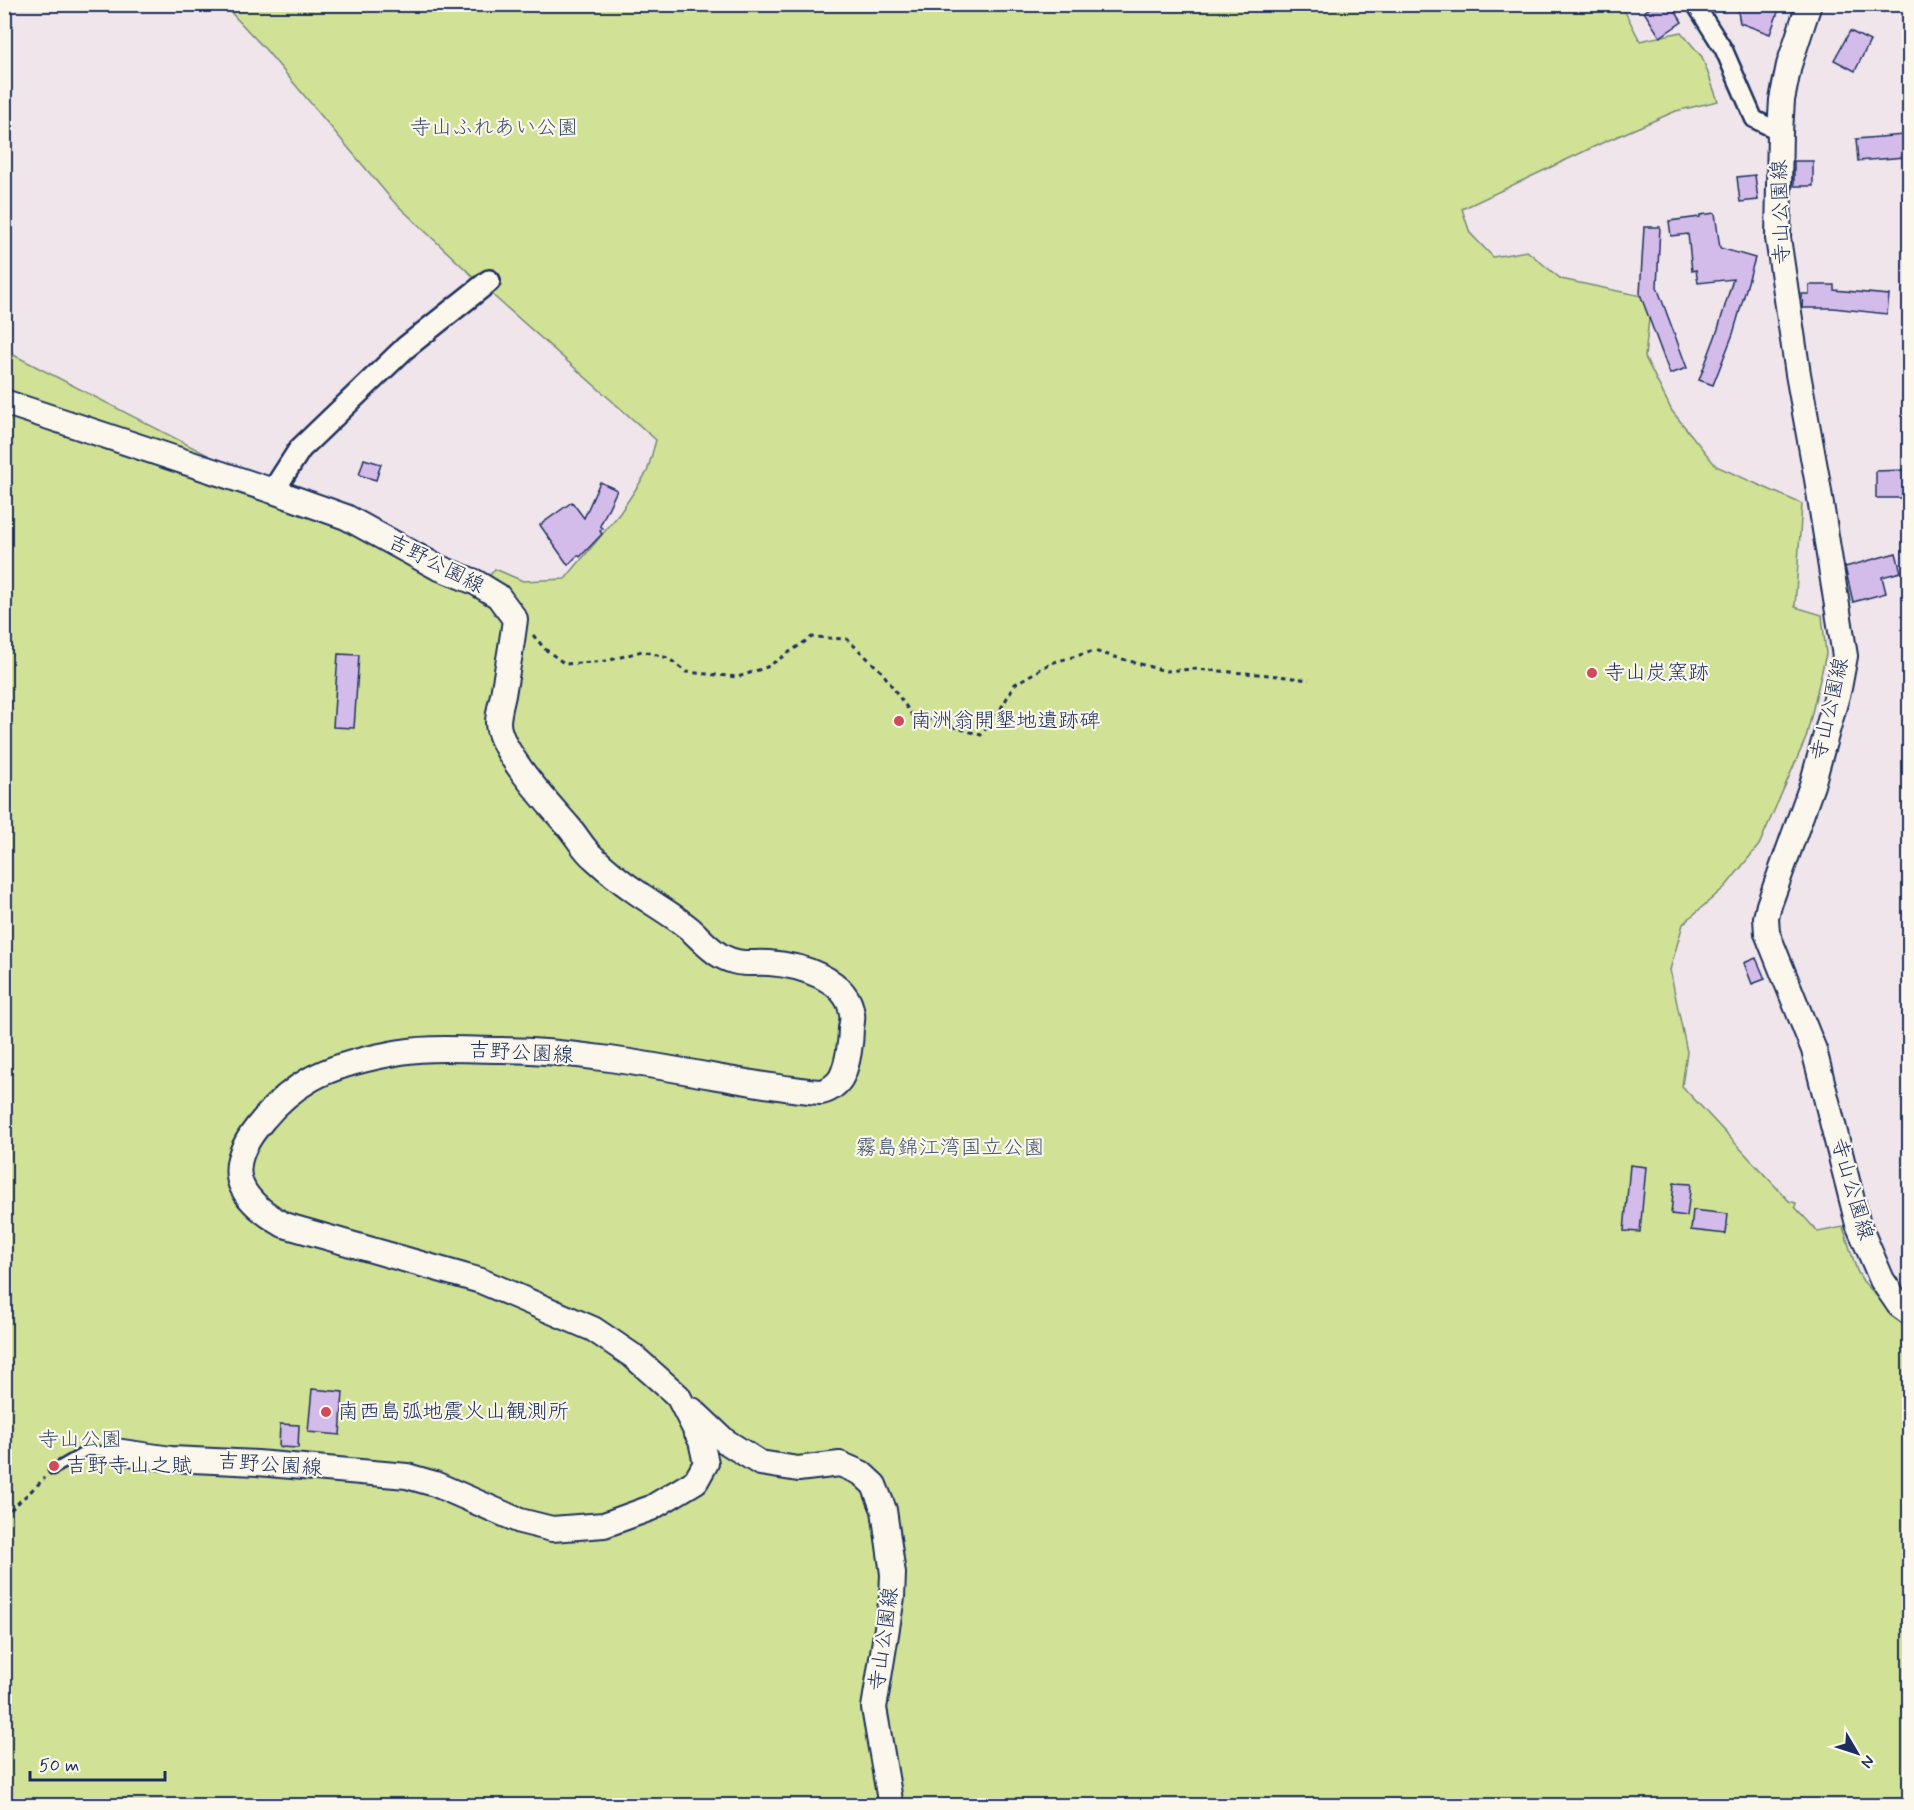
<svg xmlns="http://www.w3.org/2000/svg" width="1914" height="1810" viewBox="0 0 1914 1810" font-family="Mynerve,'Klee One',sans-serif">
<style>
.green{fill:#d1e296;stroke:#76887a;stroke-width:1.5}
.building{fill:#d3bbea;stroke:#1b2f5e;stroke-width:1.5}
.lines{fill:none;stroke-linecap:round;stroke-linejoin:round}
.service-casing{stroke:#1b2f5e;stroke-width:13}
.minor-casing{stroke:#1b2f5e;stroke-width:21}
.tertiary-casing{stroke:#1b2f5e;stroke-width:26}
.secondary-casing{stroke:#1b2f5e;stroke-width:28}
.path{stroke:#1b2f5e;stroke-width:3;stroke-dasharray:4.5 4.5;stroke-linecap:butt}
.service{stroke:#fbf7ec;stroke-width:8}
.minor{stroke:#fbf7ec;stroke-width:16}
.tertiary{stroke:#fbf7ec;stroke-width:21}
.secondary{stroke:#fbf7ec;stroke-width:24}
.poi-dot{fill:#d1495b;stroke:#fbf7ec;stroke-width:2}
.labels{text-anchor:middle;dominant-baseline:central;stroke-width:4.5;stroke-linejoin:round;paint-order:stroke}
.park-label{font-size:21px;fill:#3f5369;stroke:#fbf7ec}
.street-label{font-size:21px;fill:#1b2f5e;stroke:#fbf7ec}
.poi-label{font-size:21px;fill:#1b2f5e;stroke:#fbf7ec;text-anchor:start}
</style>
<rect width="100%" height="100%" fill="#efe5eb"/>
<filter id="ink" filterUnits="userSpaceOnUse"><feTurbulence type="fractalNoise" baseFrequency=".0167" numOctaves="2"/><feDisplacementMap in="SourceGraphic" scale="12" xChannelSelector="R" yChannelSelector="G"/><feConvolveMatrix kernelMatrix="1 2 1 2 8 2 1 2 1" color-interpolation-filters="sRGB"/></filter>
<g filter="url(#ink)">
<polygon class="green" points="1621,4 1640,41 1681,32 1702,57 1718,101 1676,111 1602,143 1462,209 1470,233 1493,257 1527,251 1561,279 1651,298 1645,357 1672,411 1716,466 1802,504 1795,607 1822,615 1826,654 1806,738 1759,845 1726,886 1683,924 1670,970 1687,1052 1682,1086 1789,1201 1796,1203 1795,1207 1818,1232 1843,1227 1857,1271 1863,1281 1909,1331 1909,1805 5,1805 4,350 526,619 486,580 495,569 523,581 565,579 620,513 647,472 656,440 497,299 393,201 266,50 224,5"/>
<g class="building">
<polygon points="1656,4 1671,4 1682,22 1660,37 1644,12"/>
<polygon points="1741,4 1781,4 1770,34 1740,23 1738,12"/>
<polygon points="1850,31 1870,41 1855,71 1834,60"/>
<polygon points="1904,135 1905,157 1858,161 1856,139"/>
<rect x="1794" y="161" width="19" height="25"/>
<polygon points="1755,175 1758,200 1740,202 1737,177"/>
<polygon points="1715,213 1720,248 1755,258 1733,334 1713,385 1699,380 1718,329 1733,279 1698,283 1696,270 1692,271 1688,234 1671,236 1669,221 1700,217 1700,215"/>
<polygon points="1644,227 1660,227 1657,287 1687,368 1670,374 1640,294"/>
<polygon points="1809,285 1834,285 1834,290 1889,295 1887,314 1833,308 1803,308 1802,294 1809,294"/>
<polygon points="364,459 381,464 376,480 359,475"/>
<polygon points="1905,470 1905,498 1876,498 1876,471"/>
<polygon points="600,482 617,490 600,526 603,528 600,531 602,534 580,557 578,555 568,565 540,525 572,502 584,518"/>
<polygon points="1896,553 1901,572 1882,577 1886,593 1853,602 1845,567"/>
<polygon points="338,654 359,655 354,728 333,727"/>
<polygon points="1756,958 1765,979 1752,984 1744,963"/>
<polygon points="1630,1165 1646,1167 1640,1232 1624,1231"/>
<polygon points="1674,1183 1691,1184 1687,1216 1671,1214"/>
<polygon points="1693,1210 1728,1214 1726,1234 1691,1230"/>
<polygon points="312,1389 343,1392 340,1435 308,1432"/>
<polygon points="280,1424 299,1425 298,1448 279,1447"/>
</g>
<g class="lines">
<defs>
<polyline id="service" points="53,1470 86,1451 113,1451"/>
<polyline id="minor" points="1695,4 1724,50 1754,119 1780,132"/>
<polyline id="tertiary" points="273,491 300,449 405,348 489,281"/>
<g id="secondary">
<polyline points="1809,4 1789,65 1782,100 1780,132 1778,238 1798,374 1817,479 1845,656 1839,688 1812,785 1769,905 1766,918 1767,933 1814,1050 1858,1224 1882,1280 1899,1305 1910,1313"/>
<path d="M4,402L273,491L346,517L437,567L475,582L498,596L515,619C512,645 507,670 503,695C501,704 498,714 498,723C499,751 549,804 568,826C577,836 583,849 594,858C606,869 619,880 632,889C651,903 672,914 690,929C700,938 709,949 721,956C739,966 749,962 769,963C798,965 848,978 852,1014C853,1018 852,1023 851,1028C851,1042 848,1063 842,1076C839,1083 829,1091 821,1092C812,1092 802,1090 793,1089C767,1086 742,1081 717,1077C646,1064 574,1051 502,1050C466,1050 426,1046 390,1054C364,1059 334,1066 311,1079C293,1089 276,1104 263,1120C223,1166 233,1196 284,1225L481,1281L593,1329L633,1356L678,1396L701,1441L706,1463L696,1481L651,1508L604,1525L552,1529L520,1521L435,1484L407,1476L257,1463L171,1459L115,1451"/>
<polyline points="692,1410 725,1441 760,1463 798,1469 840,1464 861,1473 874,1485 884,1510 893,1574 892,1597 874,1708 891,1806"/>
</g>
</defs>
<use href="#service" class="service-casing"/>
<use href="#minor" class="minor-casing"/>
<use href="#tertiary" class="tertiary-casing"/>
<use href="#secondary" class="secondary-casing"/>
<g class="path">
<polyline points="533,635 545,649 565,664 607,661 642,651 668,658 686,672 738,677 767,667 812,637 847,639 882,672 912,715 981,735 1000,710 1015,684 1051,663 1094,651 1165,671 1194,669 1270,675 1309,680"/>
<polyline points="4,1516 45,1478"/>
</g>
<use href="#service" class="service"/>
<use href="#minor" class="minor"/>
<use href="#tertiary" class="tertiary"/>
<use href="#secondary" class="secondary"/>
</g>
</g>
<g class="poi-dot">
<circle cx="1592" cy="673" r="6"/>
<circle cx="899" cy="721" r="6"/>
<circle cx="326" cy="1412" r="6"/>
<circle cx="54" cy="1466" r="6"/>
</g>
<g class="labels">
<g class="park-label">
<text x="494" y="128">寺山ふれあい公園</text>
<text x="950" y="1148">霧島錦江湾国立公園</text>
<text x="80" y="1440">寺山公園</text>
</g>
<g class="street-label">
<text transform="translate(1781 212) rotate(-92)">寺山公園線</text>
<text transform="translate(436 564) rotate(27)">吉野公園線</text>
<text transform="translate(1830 709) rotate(-77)">寺山公園線</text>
<text transform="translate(521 1053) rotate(3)">吉野公園線</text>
<text transform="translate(1852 1189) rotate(74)">寺山公園線</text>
<text transform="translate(270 1465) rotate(4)">吉野公園線</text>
<text transform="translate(884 1639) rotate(-82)">寺山公園線</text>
</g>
<g class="poi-label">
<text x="1604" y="673">寺山炭窯跡</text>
<text x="911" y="721">南洲翁開墾地遺跡碑</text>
<text x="338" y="1412">南西島弧地震火山観測所</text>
<text x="66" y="1466">吉野寺山之賦</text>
</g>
</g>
<rect width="1914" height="1810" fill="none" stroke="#fbf7ec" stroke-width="24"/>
<rect x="12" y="12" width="1890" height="1786" fill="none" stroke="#1b2f5e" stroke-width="2" filter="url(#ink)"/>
<g transform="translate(1857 1753) rotate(129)" stroke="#fbf7ec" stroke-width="4.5" paint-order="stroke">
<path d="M0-4.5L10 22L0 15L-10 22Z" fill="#1b2f5e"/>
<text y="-9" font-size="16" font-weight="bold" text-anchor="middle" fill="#1b2f5e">N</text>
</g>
<path d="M30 1771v9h135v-9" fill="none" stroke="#1b2f5e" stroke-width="3"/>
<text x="39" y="1771" font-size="18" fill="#1b2f5e" stroke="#fbf7ec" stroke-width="4.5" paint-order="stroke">50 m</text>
</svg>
